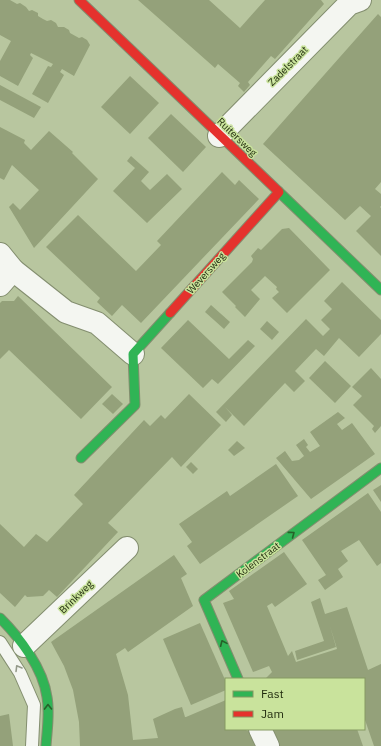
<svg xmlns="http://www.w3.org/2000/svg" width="381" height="746" viewBox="0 0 381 746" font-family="'IBM Plex Sans',sans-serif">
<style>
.building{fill:#94a17a}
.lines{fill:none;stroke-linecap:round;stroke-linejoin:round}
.lane-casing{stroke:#838e6f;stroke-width:14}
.street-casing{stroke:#838e6f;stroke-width:24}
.fast-casing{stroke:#838e6f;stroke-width:11}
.jam-casing{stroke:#838e6f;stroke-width:11}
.lane{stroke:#f4f6f1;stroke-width:12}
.street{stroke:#f4f6f1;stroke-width:22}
.fast{stroke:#30b455;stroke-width:9}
.jam{stroke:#e5322d;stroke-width:9}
.oneway{stroke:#266129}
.oneway2{stroke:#949a8a}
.labels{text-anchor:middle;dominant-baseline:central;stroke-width:3;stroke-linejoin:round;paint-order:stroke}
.street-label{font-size:10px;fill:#1f290c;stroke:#c9e39c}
</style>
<rect width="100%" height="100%" fill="#b8c69f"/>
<g class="building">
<polygon points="0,0 10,0 17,4 20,3 26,7 29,11 32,10 38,13 38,16 43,19 47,21 51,20 56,23 58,27 64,27 69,30 70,33 79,38 82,37 87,40 90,45 74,76 62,69 60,72 64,75 48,103 32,94 48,66 51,67 53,64 31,53 30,55 33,58 18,86 0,76 0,61 11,41 0,35"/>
<polygon points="138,0 209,0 240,28 265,0 321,0 324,4 275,59 271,56 248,82 250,85 244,92 238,86 240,83 218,64 215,68"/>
<polygon points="378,14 381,17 381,182 375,189 381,194 381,206 380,207 381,208 381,256 356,231 371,216 360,206 345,220 263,144"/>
<polygon points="130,76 159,103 130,134 101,107"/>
<polygon points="0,85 41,107 34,118 0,100"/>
<polygon points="171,114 206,147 183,172 148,138"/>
<polygon points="0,127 25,140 24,143 31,150 49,131 73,152 72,153 98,179 34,248 9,207 13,203 20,210 39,190 12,165 4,180 0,178"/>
<polygon points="131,156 149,172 141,181 150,190 167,174 182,189 147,223 113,191 135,168 127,161"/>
<polygon points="222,172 235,185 239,180 259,199 141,323 122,305 112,316 97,302 100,298 46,247 78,215 136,271 161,245 157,241"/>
<polygon points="289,228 330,270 287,313 272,298 279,292 276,289 277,287 265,276 251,290 260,299 245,317 235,307 236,306 222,292 252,262 253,259 251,256 258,248 261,250 282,229"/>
<polygon points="342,282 381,320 381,334 359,357 339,338 324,356 316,349 295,371 305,381 294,392 285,383 244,426 225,407 232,415 226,422 216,412 306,319 323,336 330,329 321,320 332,309 324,301"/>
<polygon points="18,296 112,387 81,419 9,350 0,359 0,303 2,301 14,301"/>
<polygon points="211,305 230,322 224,329 205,312"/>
<polygon points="188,320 229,359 248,340 255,346 218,384 212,379 203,388 161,348"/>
<polygon points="267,321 279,332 272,340 260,329"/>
<polygon points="325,361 351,386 335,403 309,378"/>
<polygon points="371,368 381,379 381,426 375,433 372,429 374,426 353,405 362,396 352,387"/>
<polygon points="112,394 123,404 113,414 102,404"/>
<polygon points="189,394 221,425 181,467 172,457 108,523 118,532 57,597 49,590 43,596 27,597 25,595 15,607 0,593 0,524 24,547 36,534 47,542 83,504 74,495 144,420 150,426 161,415 165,419"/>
<polygon points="338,412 345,418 337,424 342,430 352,423 375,454 311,499 276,458 285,451 292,461 299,460 304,456 296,445 304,439 308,445 306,447 310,452 320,446 310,432"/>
<polygon points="237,441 245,448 234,456 228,450"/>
<polygon points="191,462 198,469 193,474 186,467"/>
<polygon points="276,464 298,496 200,564 187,546 192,542 179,524 227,491 230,496"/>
<polygon points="381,485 381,502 373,490"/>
<polygon points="368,493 381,512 381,563 377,566 359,540 341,551 348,561 338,569 343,577 325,590 318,580 326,575 302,540"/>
<polygon points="284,552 307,584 275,607 272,603 267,606 288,656 292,651 296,662 337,649 330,626 336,647 297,660 295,651 324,641 311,602 320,598 325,614 347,607 368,670 381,664 381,746 374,746 364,717 365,710 364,679 265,679 272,672 269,666 253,672 223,603 234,599 229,591"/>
<polygon points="174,555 187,574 181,578 193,606 128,652 125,648 116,654 128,695 133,740 158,738 153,719 175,709 182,707 185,717 186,717 226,700 226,729 246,729 247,731 248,730 255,746 80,746 79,722 73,690 64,666 51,642"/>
<polygon points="200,623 226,682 226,690 191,705 163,639"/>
<polygon points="9,714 13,746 0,746 0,716"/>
<polygon points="270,729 357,729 363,746 277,746"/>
</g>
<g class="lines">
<defs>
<polyline id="lane" points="0,642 20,673 34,705 32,746"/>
<g id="street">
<polyline points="219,136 349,4 360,0"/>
<polyline points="0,254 13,270 0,285"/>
<polyline points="13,270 66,312 97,323 133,354"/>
<polyline points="24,646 127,548"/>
<polyline points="260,729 268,746"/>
</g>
<g id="fast">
<polyline points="278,191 381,290"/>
<polyline points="81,458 135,405 133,354 170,313"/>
<path d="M0,618C20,638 43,668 47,697C50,713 47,730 46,746"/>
<polyline points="238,679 204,600 381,468"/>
</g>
<g id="jam">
<polyline points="79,0 278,191"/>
<polyline points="170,313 279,192"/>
</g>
</defs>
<use href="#lane" class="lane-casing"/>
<use href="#street" class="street-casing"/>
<use href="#fast" class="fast-casing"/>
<use href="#jam" class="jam-casing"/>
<use href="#lane" class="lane"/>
<use href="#street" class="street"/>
<use href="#fast" class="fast"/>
<use href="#jam" class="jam"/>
</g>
<defs><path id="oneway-chevron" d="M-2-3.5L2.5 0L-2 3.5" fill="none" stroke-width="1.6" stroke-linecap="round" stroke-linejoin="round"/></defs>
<g class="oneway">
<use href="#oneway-chevron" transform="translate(292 534) rotate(-37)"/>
<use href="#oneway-chevron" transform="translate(223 643) rotate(-114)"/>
<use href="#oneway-chevron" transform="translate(48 707) rotate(-91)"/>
</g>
<use class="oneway2" href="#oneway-chevron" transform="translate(18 668) rotate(-121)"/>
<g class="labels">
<g class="street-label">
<text transform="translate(288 66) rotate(-45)">Zadelstraat</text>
<text transform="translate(237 137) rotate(44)">Ruitersweg</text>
<text transform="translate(206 273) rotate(-48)">Weversweg</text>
<text transform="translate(258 560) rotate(-37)">Kolenstraat</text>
<text transform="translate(76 597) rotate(-44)">Brinkweg</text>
</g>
</g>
<rect x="225" y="678" width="140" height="52" fill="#c9e39c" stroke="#859962"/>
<rect x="233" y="691" width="20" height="6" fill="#30b455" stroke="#859962"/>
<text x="261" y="698" font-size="12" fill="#1f290c">Fast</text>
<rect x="233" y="711" width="20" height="6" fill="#e5322d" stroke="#859962"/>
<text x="261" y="718" font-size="12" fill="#1f290c">Jam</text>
</svg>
